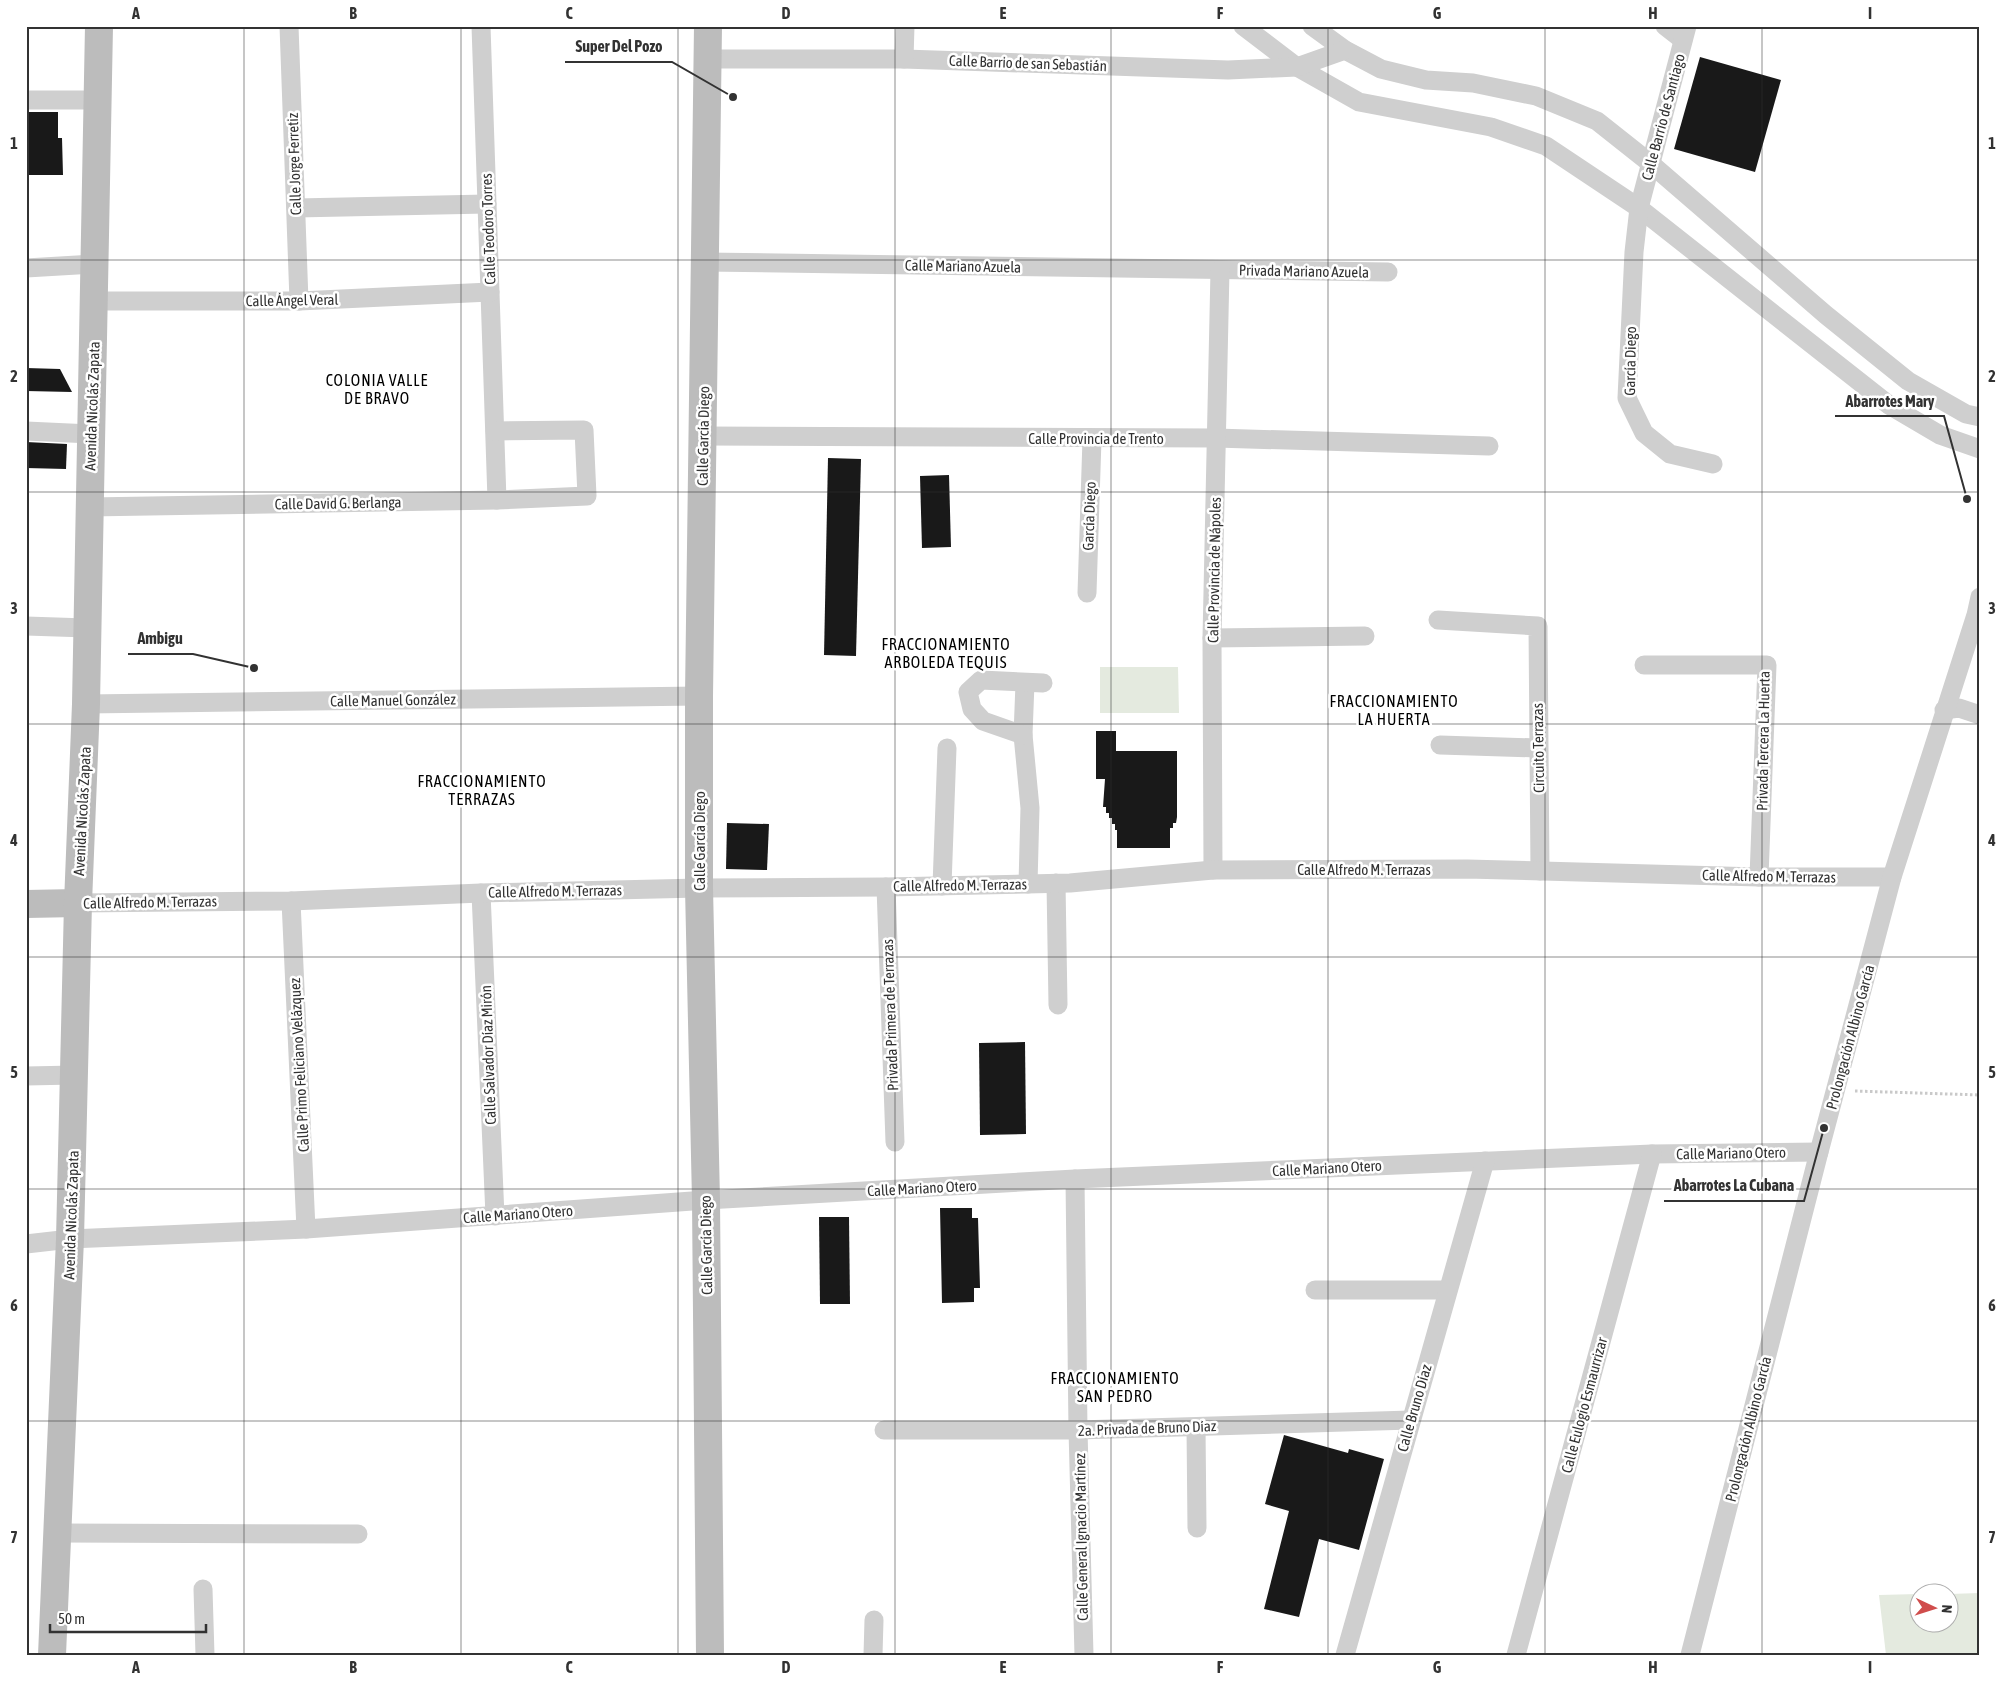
<svg xmlns="http://www.w3.org/2000/svg" width="2006" height="1681" viewBox="0 0 2006 1681" font-family="'Asap Condensed',sans-serif">
<style>
.green{fill:#e4eadf}
.building{fill:#191919}
.lines{fill:none;stroke-linecap:round;stroke-linejoin:round}
.path{stroke:#c9c9c9;stroke-width:3;stroke-dasharray:2.5 2.5;stroke-linecap:butt}
.street{stroke:#cfcfcf;stroke-width:19}
.secondary{stroke:#bcbcbc;stroke-width:28}
.grid{fill:none;stroke:#323232;stroke-width:1;stroke-opacity:0.55}
.labels{text-anchor:middle;dominant-baseline:central;stroke-width:5;stroke-linejoin:round;paint-order:stroke}
.street-label{font-size:15px;fill:#323232;stroke:#fff}
.neighbourhood-label{font-size:16px;letter-spacing:1px;fill:#000;stroke:#fff}
.leader{fill:none;stroke:#323232;stroke-width:2}
.callout-dot{fill:#323232;stroke:#fff;stroke-width:2}
.callout-label{font-size:16px;text-anchor:middle;font-weight:bold;fill:#323232;stroke:#fff;stroke-width:5;stroke-linejoin:round;paint-order:stroke}
.neatline{fill:none;stroke:#323232;stroke-width:2}
.grid-label{font-size:16px;text-anchor:middle;font-weight:bold;fill:#323232}
</style>
<rect width="100%" height="100%" fill="#fff"/>
<g class="green">
<polygon points="1100,667 1178,667 1179,713 1100,713"/>
<polygon points="1980,1593 1980,1655 1886,1655 1879,1595 1918,1594 1918,1624 1948,1624 1949,1594"/>
</g>
<g class="building">
<polygon points="1700,57 1781,80 1755,172 1674,149"/>
<polygon points="26,112 58,112 58,138 62,138 63,175 26,175"/>
<polygon points="26,368 60,369 72,392 26,391"/>
<polygon points="26,442 67,444 66,469 26,468"/>
<polygon points="828,458 861,459 856,656 824,655"/>
<polygon points="949,475 951,547 922,548 920,476"/>
<polygon points="1096,731 1116,731 1116,751 1177,751 1177,817 1176,823 1173,823 1173,828 1170,828 1170,848 1117,848 1117,830 1115,830 1115,824 1112,824 1112,818 1109,818 1109,813 1106,813 1106,807 1103,807 1105,779 1096,779"/>
<polygon points="727,823 769,824 767,870 726,869"/>
<polygon points="1025,1042 1026,1134 980,1135 979,1043"/>
<polygon points="940,1208 972,1208 972,1218 978,1218 980,1288 974,1288 974,1302 942,1303"/>
<polygon points="819,1217 849,1217 850,1304 820,1304"/>
<polygon points="1284,1435 1348,1453 1349,1449 1384,1459 1359,1550 1319,1539 1299,1617 1264,1609 1289,1511 1265,1504"/>
</g>
<g class="lines">
<polyline class="path" points="1855,1091 1980,1095"/>
<g class="street">
<polyline points="289,26 299,301"/>
<polyline points="481,26 497,500"/>
<polyline points="1243,26 1297,67 1359,102 1491,127 1546,146 1639,208 1889,405 1940,435 1980,449"/>
<polyline points="1312,26 1345,50 1381,69 1426,80 1473,83 1536,96 1597,121 1650,163 1826,315 1908,381 1966,414 1980,417"/>
<polyline points="1665,26 1683,40"/>
<polyline points="1687,26 1639,208 1634,252 1627,398 1644,433 1670,454 1713,464"/>
<polyline points="708,59 904,59 1228,70 1297,67 1345,50"/>
<polyline points="904,59 905,26"/>
<polyline points="26,100 98,100"/>
<polyline points="296,208 487,204"/>
<polyline points="705,262 1388,272"/>
<polyline points="26,268 94,264"/>
<polyline points="95,301 299,301 490,292"/>
<polyline points="26,431 91,434"/>
<polyline points="703,436 1216,438 1489,446"/>
<polyline points="89,507 497,500 587,496 584,430 495,431"/>
<polyline points="1087,593 1092,439"/>
<polyline points="1438,620 1538,626 1540,871"/>
<polyline points="26,626 87,628"/>
<polyline points="1212,638 1365,636"/>
<polyline points="1644,665 1767,665 1759,877"/>
<polyline points="1025,683 1023,735 1030,808 1028,884"/>
<polyline points="86,704 699,696"/>
<polyline points="1944,710 1959,708 1980,715"/>
<polyline points="1023,735 983,721 972,709 968,692 981,680 1043,683"/>
<polyline points="1440,745 1538,748"/>
<polyline points="1213,870 1212,638 1220,270"/>
<polyline points="1056,883 1058,1005"/>
<polyline points="942,886 947,748"/>
<polyline points="886,887 895,1142"/>
<polyline points="481,893 495,1216"/>
<polyline points="291,901 306,1229"/>
<polyline points="78,903 291,901 481,893 699,888 886,887 1070,883 1213,870 1467,869 1759,877 1892,877"/>
<polyline points="26,1076 75,1075"/>
<polyline points="1075,1179 1078,1430 1084,1655"/>
<polyline points="26,1244 70,1239 306,1229 706,1200 1075,1179 1652,1154 1819,1152"/>
<polyline points="1315,1290 1448,1290"/>
<polyline points="1196,1427 1197,1528"/>
<polyline points="884,1430 1078,1430 1411,1420"/>
<polyline points="58,1533 358,1534"/>
<polyline points="203,1589 205,1655"/>
<polyline points="873,1655 874,1620"/>
<polyline points="1345,1655 1485,1161"/>
<polyline points="1516,1655 1652,1154"/>
<polyline points="1690,1655 1819,1152 1892,877 1976,615 1980,597"/>
</g>
<g class="secondary">
<polyline points="708,26 699,696 699,888 706,1200 710,1655"/>
<polyline points="26,904 78,903"/>
<polyline points="52,1655 70,1239 78,903 86,704 99,26"/>
</g>
</g>
<path class="grid" d="M244,26V1655M461,26V1655M678,26V1655M895,26V1655M1111,26V1655M1328,26V1655M1545,26V1655M1762,26V1655M26,260H1980M26,492H1980M26,724H1980M26,957H1980M26,1189H1980M26,1421H1980"/>
<g class="labels">
<g class="street-label">
<text transform="translate(1028 63) rotate(2)">Calle Barrio de san Sebastián</text>
<text transform="translate(1663 117) rotate(-75)">Calle Barrio de Santiago</text>
<text transform="translate(294 164) rotate(-92)">Calle Jorge Ferretiz</text>
<text transform="translate(488 229) rotate(-92)">Calle Teodoro Torres</text>
<text transform="translate(963 266) rotate(1)">Calle Mariano Azuela</text>
<text transform="translate(1304 271) rotate(1)">Privada Mariano Azuela</text>
<text transform="translate(292 300) rotate(-1)">Calle Ángel Veral</text>
<text transform="translate(1630 361) rotate(-89)">García Diego</text>
<text transform="translate(92 406) rotate(-88)">Avenida Nicolás Zapata</text>
<text transform="translate(703 436) rotate(-89)">Calle García Diego</text>
<text x="1096" y="438">Calle Provincia de Trento</text>
<text transform="translate(338 503) rotate(-1)">Calle David G. Berlanga</text>
<text transform="translate(1089 516) rotate(-88)">García Diego</text>
<text transform="translate(1214 570) rotate(-89)">Calle Provincia de Nápoles</text>
<text transform="translate(393 700) rotate(-1)">Calle Manuel González</text>
<text transform="translate(1763 741) rotate(-89)">Privada Tercera La Huerta</text>
<text transform="translate(1538 748) rotate(-91)">Circuito Terrazas</text>
<text transform="translate(82 811) rotate(-87)">Avenida Nicolás Zapata</text>
<text transform="translate(699 841) rotate(-90)">Calle García Diego</text>
<text x="1364" y="869">Calle Alfredo M. Terrazas</text>
<text transform="translate(1769 876) rotate(1)">Calle Alfredo M. Terrazas</text>
<text transform="translate(960 885) rotate(-1)">Calle Alfredo M. Terrazas</text>
<text transform="translate(555 891) rotate(-1)">Calle Alfredo M. Terrazas</text>
<text transform="translate(150 902) rotate(-1)">Calle Alfredo M. Terrazas</text>
<text transform="translate(890 1015) rotate(-92)">Privada Primera de Terrazas</text>
<text transform="translate(1850 1037) rotate(-75)">Prolongación Albino García</text>
<text transform="translate(488 1055) rotate(-92)">Calle Salvador Díaz Mirón</text>
<text transform="translate(299 1065) rotate(-93)">Calle Primo Feliciano Velázquez</text>
<text transform="translate(1731 1153) rotate(-1)">Calle Mariano Otero</text>
<text transform="translate(1327 1168) rotate(-3)">Calle Mariano Otero</text>
<text transform="translate(922 1188) rotate(-3)">Calle Mariano Otero</text>
<text transform="translate(518 1214) rotate(-4)">Calle Mariano Otero</text>
<text transform="translate(71 1215) rotate(-88)">Avenida Nicolás Zapata</text>
<text transform="translate(706 1245) rotate(-91)">Calle García Diego</text>
<text transform="translate(1584 1405) rotate(-75)">Calle Eulogio Esmaurrizar</text>
<text transform="translate(1414 1408) rotate(-74)">Calle Bruno Díaz</text>
<text transform="translate(1147 1428) rotate(-2)">2a. Privada de Bruno Díaz</text>
<text transform="translate(1748 1429) rotate(-76)">Prolongación Albino García</text>
<text transform="translate(1081 1537) rotate(-91)">Calle General Ignacio Martínez</text>
</g>
<g class="neighbourhood-label">
<text x="377" y="380">COLONIA VALLE<tspan x="377" dy="18">DE BRAVO</tspan></text>
<text x="946" y="644">FRACCIONAMIENTO<tspan x="946" dy="18">ARBOLEDA TEQUIS</tspan></text>
<text x="1394" y="701">FRACCIONAMIENTO<tspan x="1394" dy="18">LA HUERTA</tspan></text>
<text x="482" y="781">FRACCIONAMIENTO<tspan x="482" dy="18">TERRAZAS</tspan></text>
<text x="1115" y="1378">FRACCIONAMIENTO<tspan x="1115" dy="18">SAN PEDRO</tspan></text>
</g>
</g>
<path class="leader" d="M733 97L672 62H565M1967 499L1944 416H1835M254 668L193 654H128M1824 1128L1804 1201H1664"/>
<g class="callout-dot">
<circle cx="733" cy="97" r="5"/>
<circle cx="1967" cy="499" r="5"/>
<circle cx="254" cy="668" r="5"/>
<circle cx="1824" cy="1128" r="5"/>
</g>
<g class="callout-label">
<text x="619" y="52">Super Del Pozo</text>
<text x="1890" y="407">Abarrotes Mary</text>
<text x="160" y="644">Ambigu</text>
<text x="1734" y="1191">Abarrotes La Cubana</text>
</g>
<rect width="2006" height="1681" fill="none" stroke="#ffffff" stroke-width="55"/>
<g transform="translate(1934 1608) rotate(94)"><circle r="24" fill="#ffffff" stroke="#adadad"/>
<path d="M0-4L9 19L0 12L-9 19Z" fill="#d04d4c"/>
<text y="-8" font-size="14" font-weight="bold" text-anchor="middle" fill="#323232">N</text>
</g>
<path d="M50 1624v8h156v-8" fill="none" stroke="#323232" stroke-width="2.5"/>
<text x="58" y="1624" font-size="15" fill="#323232" stroke="#ffffff" stroke-width="4" paint-order="stroke">50 m</text>
<rect x="28" y="28" width="1950" height="1626" class="neatline"/>
<g class="grid-label">
<text x="136" y="19">A</text>
<text x="353" y="19">B</text>
<text x="569" y="19">C</text>
<text x="786" y="19">D</text>
<text x="1003" y="19">E</text>
<text x="1220" y="19">F</text>
<text x="1437" y="19">G</text>
<text x="1653" y="19">H</text>
<text x="1870" y="19">I</text>
<text x="14" y="149">1</text>
<text x="1992" y="149">1</text>
<text x="14" y="382">2</text>
<text x="1992" y="382">2</text>
<text x="14" y="614">3</text>
<text x="1992" y="614">3</text>
<text x="14" y="846">4</text>
<text x="1992" y="846">4</text>
<text x="14" y="1078">5</text>
<text x="1992" y="1078">5</text>
<text x="14" y="1311">6</text>
<text x="1992" y="1311">6</text>
<text x="14" y="1543">7</text>
<text x="1992" y="1543">7</text>
<text x="136" y="1673">A</text>
<text x="353" y="1673">B</text>
<text x="569" y="1673">C</text>
<text x="786" y="1673">D</text>
<text x="1003" y="1673">E</text>
<text x="1220" y="1673">F</text>
<text x="1437" y="1673">G</text>
<text x="1653" y="1673">H</text>
<text x="1870" y="1673">I</text>
</g>
</svg>
